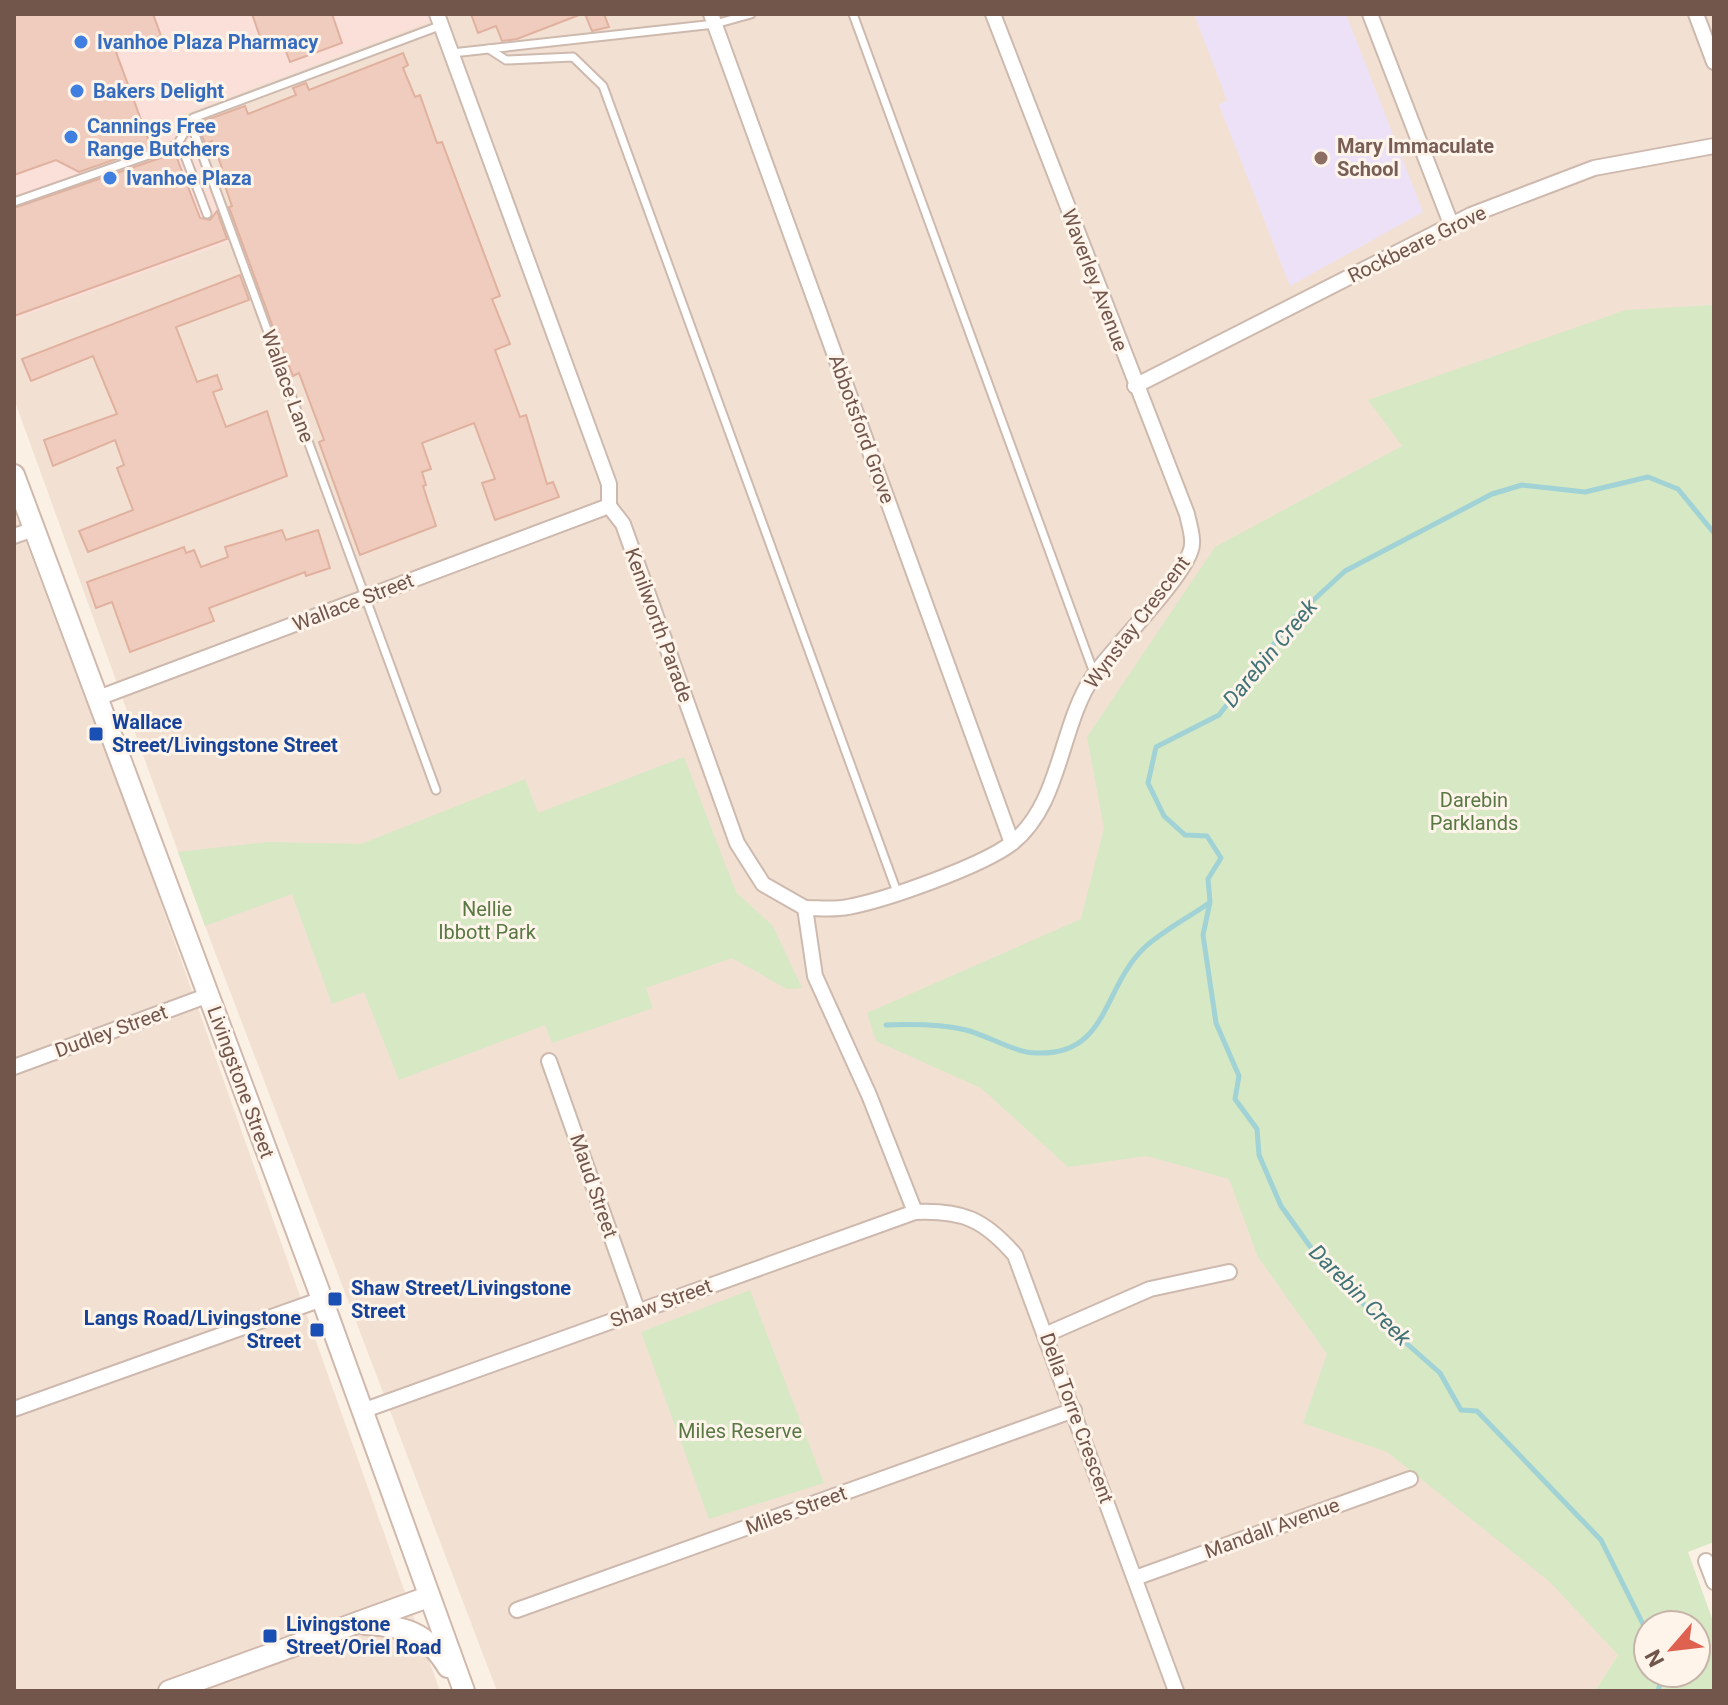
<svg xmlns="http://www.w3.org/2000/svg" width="1728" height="1705" viewBox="0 0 1728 1705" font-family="Roboto,sans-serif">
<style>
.residential{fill:#f2e1d3}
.commercial{fill:#fbdfd9}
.education{fill:#ede1f7}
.green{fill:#d6e8c4;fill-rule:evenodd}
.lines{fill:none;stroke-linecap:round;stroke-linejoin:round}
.stream{stroke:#a1d2d5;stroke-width:5}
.building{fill:#efccbe;stroke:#e1b19f;stroke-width:2}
.service-casing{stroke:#ceb9ae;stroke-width:11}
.minor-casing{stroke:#ceb9ae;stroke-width:18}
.secondary-casing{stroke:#d1b8ac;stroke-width:24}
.service{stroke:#fff;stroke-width:7}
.minor{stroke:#fff;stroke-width:14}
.secondary{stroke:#fff;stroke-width:20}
.shop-dot{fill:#3f7fe0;stroke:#fef4ea;stroke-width:3}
.education-dot{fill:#8d6e63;stroke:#fef4ea;stroke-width:3}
.transit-dot{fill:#1a4fb4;stroke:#fef4ea;stroke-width:3}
.labels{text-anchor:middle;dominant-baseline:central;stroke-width:6;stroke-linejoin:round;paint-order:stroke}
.shop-label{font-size:20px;font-weight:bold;fill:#366cbe;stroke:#fef4ea;text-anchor:start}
.education-label{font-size:20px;font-weight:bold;fill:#785e54;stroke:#fef4ea;text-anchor:start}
.street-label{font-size:20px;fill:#72554b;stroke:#fef4ea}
.transit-label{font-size:20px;font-weight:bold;fill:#164399;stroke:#fef4ea;text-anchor:start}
.park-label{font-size:20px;fill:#587844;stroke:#fef4ea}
.water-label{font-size:22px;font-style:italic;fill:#407377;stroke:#fef4ea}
</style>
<rect width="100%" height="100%" fill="#fbf0e4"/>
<g class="residential">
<polygon points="431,14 1714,14 1714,305 1647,313 1213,1143 1618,1655 1595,1691 497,1691 205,926 14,399 14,319 182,114 433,20"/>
<polygon points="14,511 136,833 440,1691 14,1691"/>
</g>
<polygon class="commercial" points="14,14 431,14 434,20 183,114 229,242 14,319"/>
<polygon class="education" points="1194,14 1346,14 1423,212 1290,286 1219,105 1227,100"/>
<g class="green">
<path d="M1714,305V1542L1688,1552L1714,1624V1691H1595L1618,1655L1550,1582L1387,1452L1303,1423L1327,1354L1258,1257L1229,1179L1147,1156L1068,1167L981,1088L876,1041L867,1013L1081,919L1104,828L1087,737L1215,547L1402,446L1368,400L1626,310ZM1648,1625H1696V1673H1648Z"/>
<polygon points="684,757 736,892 773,926 802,988 787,989 732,958 646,988 653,1008 552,1043 545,1025 399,1080 364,992 332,1004 292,894 205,926 178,852 267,842 361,844 525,779 538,813"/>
<polygon points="750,1290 824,1483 709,1519 641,1332"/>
</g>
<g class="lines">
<g class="stream">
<path d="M886,1025C913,1024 940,1024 966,1030C989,1036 1013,1052 1036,1053C1108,1056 1102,990 1143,949C1162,931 1188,918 1209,903"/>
<polyline points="1648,1634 1601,1540 1477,1411 1461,1410 1440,1373 1370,1311 1312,1249 1281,1206 1259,1155 1257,1129 1235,1099 1239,1076 1216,1023 1203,935 1210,902 1208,879 1221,858 1207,836 1185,835 1164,816 1148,783 1156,747 1219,715 1294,618 1345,571 1492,494 1522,485 1585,492 1648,477 1678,489 1714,533"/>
<polyline points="1658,1691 1663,1673"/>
</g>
</g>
<g class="building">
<polygon points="14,14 153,14 161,36 116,52 151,147 79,172 56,160 14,175"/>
<polygon points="252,14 332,14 342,43 290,62 282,41 264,48"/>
<polygon points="471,14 578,14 579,15 517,39 502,41 496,26 478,33"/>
<polygon points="585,14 604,14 609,27 592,31"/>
<polygon points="403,53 408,65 403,68 415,97 420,95 437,143 442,142 500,296 492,299 510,344 495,350 520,417 526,415 547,484 553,482 559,497 495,520 482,483 495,479 474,423 422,443 431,469 422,472 426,485 423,486 436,526 360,555 319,442 324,440 299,373 293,376 274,330 229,207 232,206 219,169 222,168 212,141 205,144 198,123 245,106 248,114 296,95 293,88 306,83 309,90"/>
<polygon points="175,153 200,218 210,220 217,211 227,239 14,316 14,208"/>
<polygon points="240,275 249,300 176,327 197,382 217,375 222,389 213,392 226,427 267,411 287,476 88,552 79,531 133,510 117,468 124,465 115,440 53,466 44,440 117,414 93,356 31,381 22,359"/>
<polygon points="282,530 286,540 318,530 330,568 306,576 305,572 209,608 214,621 130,652 112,602 96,608 87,582 184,547 186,553 194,550 201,567 228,557 225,547"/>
</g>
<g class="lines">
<defs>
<g id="service">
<polyline points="853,14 1094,673"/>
<polyline points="489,49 506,60 573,57 603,86 897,892"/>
<polyline points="452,53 715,24 751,14"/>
<polyline points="191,124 209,173"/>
<polyline points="177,145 193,118 442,25"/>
<polyline points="210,174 436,790"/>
<polyline points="14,202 177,145 184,153 207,214"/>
</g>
<g id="minor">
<polyline points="437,14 609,484 609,506 623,524 737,843 763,884 805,908"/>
<polyline points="711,14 1012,843"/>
<polyline points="1370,14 1451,224"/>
<polyline points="1696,14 1714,62"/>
<polyline points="1135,386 1471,215 1594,168 1714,146"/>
<polyline points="14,536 34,529"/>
<polyline points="98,698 609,506"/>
<path d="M805,908C819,908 835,910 848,907C886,900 982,866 1012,843C1062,803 1059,726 1094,675C1112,649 1192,570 1192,544C1193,535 1189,524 1187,514L993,14"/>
<polyline points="805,908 815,976 869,1095 915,1212"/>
<polyline points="549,1061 638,1312"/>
<polyline points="14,1067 209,995"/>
<polyline points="1047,1334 1150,1289 1229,1272"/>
<polyline points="14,1409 322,1299"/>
<path d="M362,1411L915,1212C962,1210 984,1219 1015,1255L1176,1691"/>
<polyline points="1706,1561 1714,1582"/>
<polyline points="1135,1578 1410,1479"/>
<polyline points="517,1610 1074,1410"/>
</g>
<g id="secondary">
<polyline points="14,475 322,1299 464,1691"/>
<path d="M365,1624C404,1626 427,1632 448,1667"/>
<polyline points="169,1691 428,1597"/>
</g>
</defs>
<use href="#service" class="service-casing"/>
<use href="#minor" class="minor-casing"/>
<use href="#secondary" class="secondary-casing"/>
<use href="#service" class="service"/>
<use href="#minor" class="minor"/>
<use href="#secondary" class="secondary"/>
</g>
<g class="shop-dot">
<circle cx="81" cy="42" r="8"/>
<circle cx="77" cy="91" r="8"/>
<circle cx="71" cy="137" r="8"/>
<circle cx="110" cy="178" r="8"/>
</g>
<circle class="education-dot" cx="1321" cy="158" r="8"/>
<g class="transit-dot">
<rect x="88" y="726" width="16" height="16" rx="4"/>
<rect x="327" y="1291" width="16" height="16" rx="4"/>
<rect x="309" y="1322" width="16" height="16" rx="4"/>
<rect x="262" y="1628" width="16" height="16" rx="4"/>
</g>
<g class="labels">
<g class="shop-label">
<text x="97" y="42">Ivanhoe Plaza Pharmacy</text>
<text x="93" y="91">Bakers Delight</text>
<text x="87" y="126">Cannings Free<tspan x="87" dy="23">Range Butchers</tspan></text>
<text x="126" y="178">Ivanhoe Plaza</text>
</g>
<g class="education-label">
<text x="1337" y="146">Mary Immaculate<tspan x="1337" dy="23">School</tspan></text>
</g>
<g class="street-label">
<text transform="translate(1417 244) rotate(-26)">Rockbeare Grove</text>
<text transform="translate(1095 280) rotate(69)">Waverley Avenue</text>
<text transform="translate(288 386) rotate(70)">Wallace Lane</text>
<text transform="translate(862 429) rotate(70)">Abbotsford Grove</text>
<text transform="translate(353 602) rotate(-21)">Wallace Street</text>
<text transform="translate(1137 622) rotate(-53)">Wynstay Crescent</text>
<text transform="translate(659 625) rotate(70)">Kenilworth Parade</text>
<text transform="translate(111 1031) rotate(-20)">Dudley Street</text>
<text transform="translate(241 1082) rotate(70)">Livingstone Street</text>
<text transform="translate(594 1186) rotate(71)">Maud Street</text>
<text transform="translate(661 1303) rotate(-20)">Shaw Street</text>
<text transform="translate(1077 1418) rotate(70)">Della Torre Crescent</text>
<text transform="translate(796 1510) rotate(-20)">Miles Street</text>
<text transform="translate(1272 1528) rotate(-20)">Mandall Avenue</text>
</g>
<g class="transit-label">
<text x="112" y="722">Wallace<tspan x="112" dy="23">Street/Livingstone Street</tspan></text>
<text x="351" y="1288">Shaw Street/Livingstone<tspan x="351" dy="23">Street</tspan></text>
<text x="301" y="1318" text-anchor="end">Langs Road/Livingstone<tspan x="301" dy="23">Street</tspan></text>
<text x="286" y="1624">Livingstone<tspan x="286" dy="23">Street/Oriel Road</tspan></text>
</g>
<g class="park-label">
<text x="1474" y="800">Darebin<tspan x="1474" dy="23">Parklands</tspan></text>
<text x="487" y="909">Nellie<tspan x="487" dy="23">Ibbott Park</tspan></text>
<text x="740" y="1431">Miles Reserve</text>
</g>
<g class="water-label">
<text transform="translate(1270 653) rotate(-50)">Darebin Creek</text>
<text transform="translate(1360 1295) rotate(45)">Darebin Creek</text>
</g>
</g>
<rect width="1728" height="1705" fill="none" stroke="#72554b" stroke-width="32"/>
<g transform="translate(1672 1649) rotate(242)"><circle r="38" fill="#fef4ea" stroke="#c6b4aa" stroke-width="2"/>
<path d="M0-6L14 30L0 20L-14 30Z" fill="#df6150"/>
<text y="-12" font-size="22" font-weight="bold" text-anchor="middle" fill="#72554b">N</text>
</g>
</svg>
